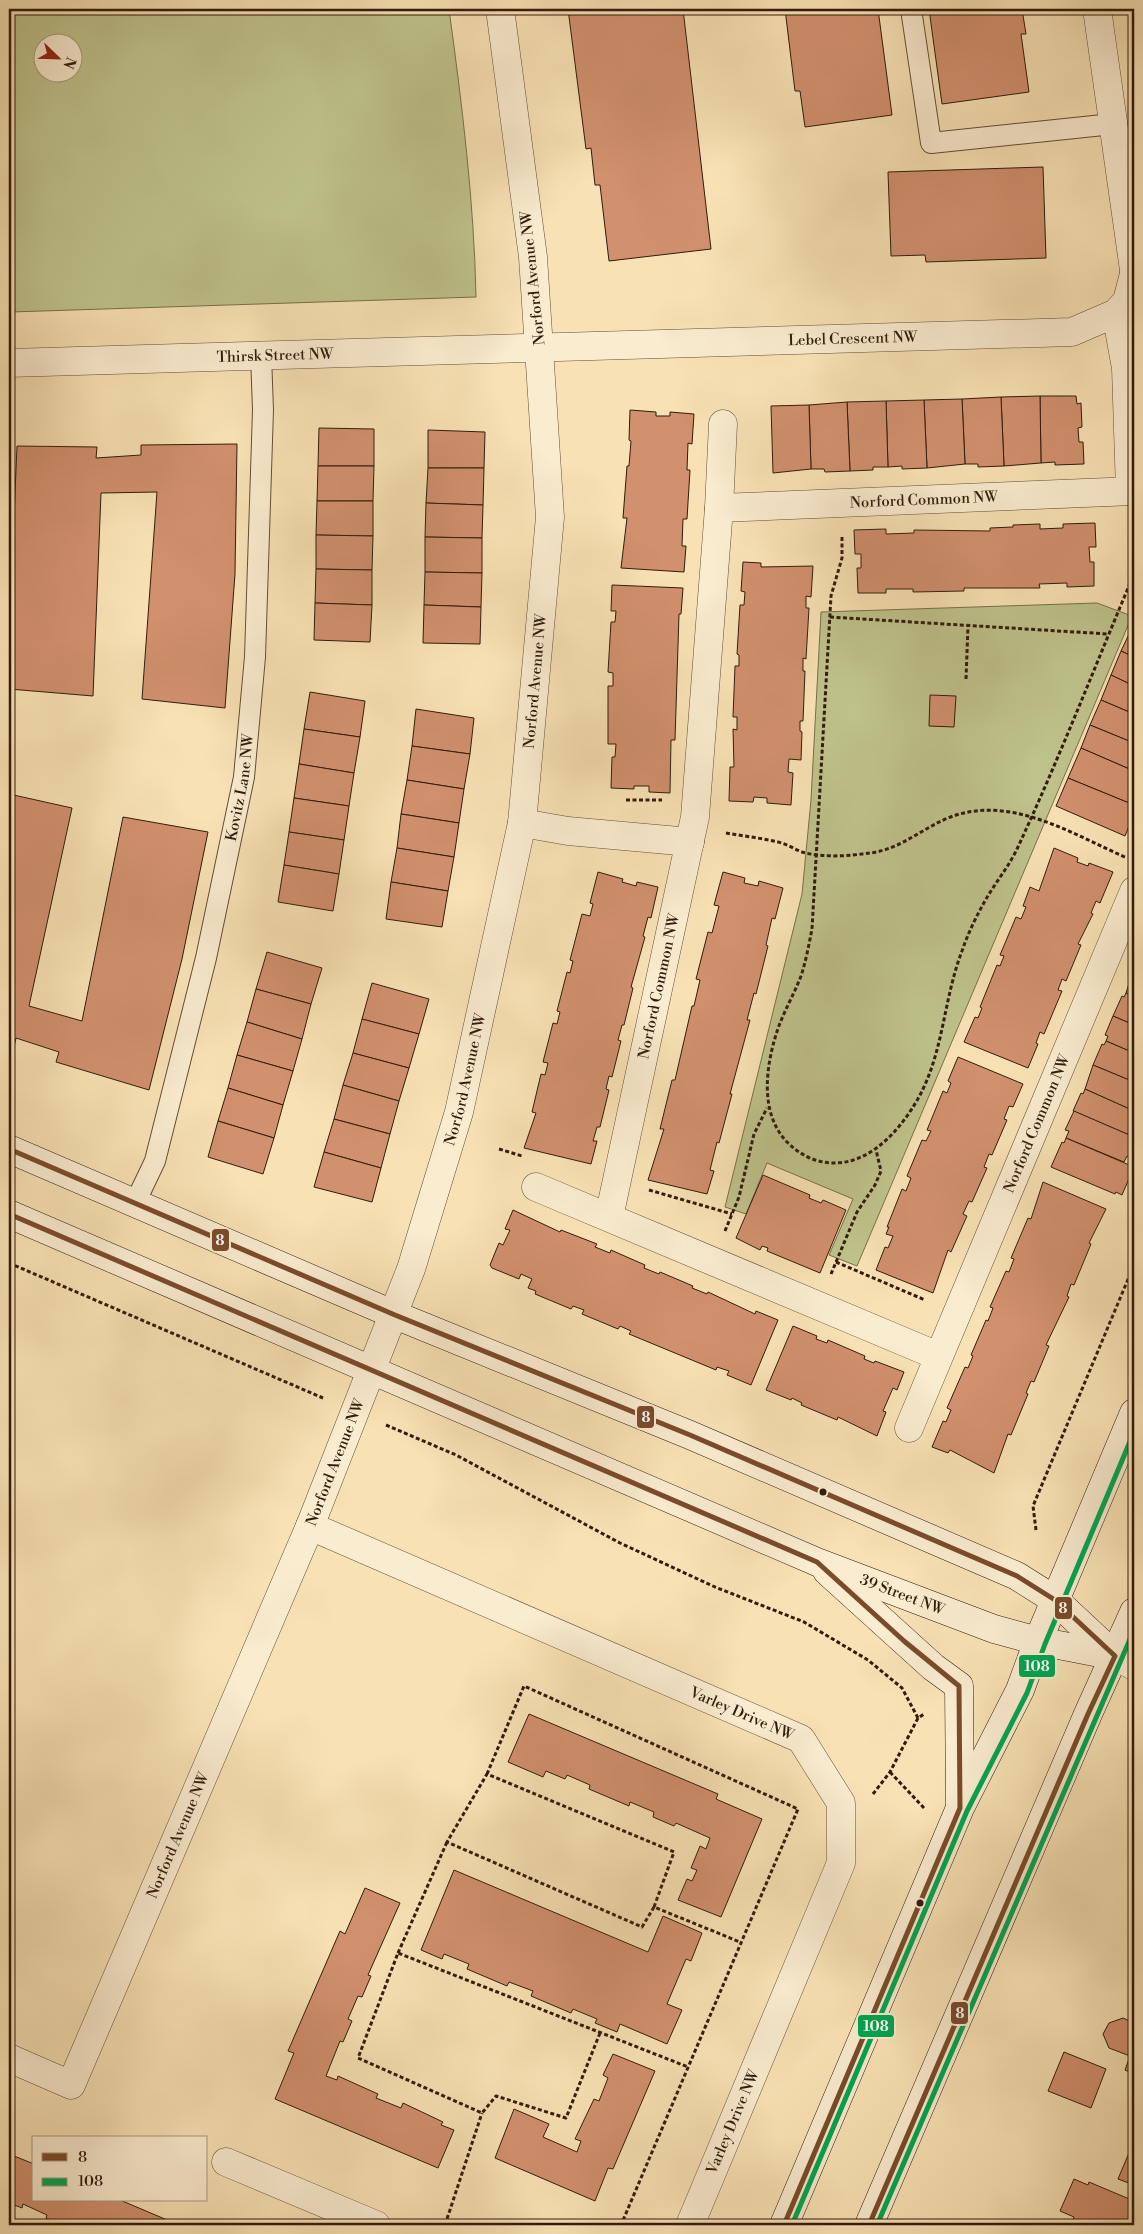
<svg xmlns="http://www.w3.org/2000/svg" width="1143" height="2234" viewBox="0 0 1143 2234" font-family="'Libre Bodoni',serif">
<style>
.green{fill:#bfc38c;stroke:#786f4c;fill-rule:evenodd}
.building{fill:#d1906e;stroke:#311b0d}
.lines{fill:none;stroke-linecap:round;stroke-linejoin:round}
.lane-casing{stroke:#634d37;stroke-width:22}
.street-casing{stroke:#634d37;stroke-width:29}
.secondary-casing{stroke:#311b0d;stroke-width:29}
.path{stroke:#311b0d;stroke-width:3;stroke-dasharray:4 2.5;stroke-linecap:butt}
.lane{stroke:#faeccf;stroke-width:20}
.street{stroke:#faeccf;stroke-width:28}
.secondary{stroke:#faeccf;stroke-width:28}
.bus-1-casing{stroke:#faeccf;stroke-width:9}
.bus-2-casing{stroke:#faeccf;stroke-width:9}
.bus-1{stroke:#7a4b2a;stroke-width:5}
.bus-2{stroke:#00a651;stroke-width:5}
.bus-dot{fill:#311b0d;stroke:#faeccf;stroke-width:2}
.labels{text-anchor:middle;dominant-baseline:central;stroke-width:4.5;stroke-linejoin:round;paint-order:stroke}
.street-label{font-size:15px;fill:#311b0d;stroke:#faeccf}
.line-badge{stroke:#faeccf;stroke-width:2}
.badge-label{font-size:14px;text-anchor:middle;font-weight:bold;fill:#fff}
</style>
<rect width="100%" height="100%" fill="#f8e2b5"/>
<filter id="stains"><feTurbulence type="fractalNoise" baseFrequency=".004" numOctaves="4"/><feColorMatrix values="0 0 0 0 .2 0 0 0 0 .09 0 0 0 0 .02 0 0 0 .5 -.17"/></filter>
<radialGradient id="worn" r=".72"><stop offset=".6" stop-color="#630" stop-opacity="0"/><stop offset="1" stop-color="#630" stop-opacity=".3"/></radialGradient>
<g class="green">
<path d="M9,9H449C462,105 474,200 476,297L11,312L9,303ZM42,42H72V72H42Z"/>
<polygon points="1097,603 1132,616 857,1266 829,1255 853,1199 767,1163 746,1214 725,1207 802,894 811,800 821,612"/>
</g>
<g class="building">
<polygon points="568,9 683,9 711,249 609,261 600,185 595,185 591,148 586,149"/>
<polygon points="785,9 878,9 892,115 805,127 800,91 795,91"/>
<polygon points="929,9 1022,9 1026,34 1021,34 1029,92 942,104"/>
<polygon points="1043,167 1046,258 926,262 925,255 891,256 888,172"/>
<polygon points="1040,396 1076,396 1077,404 1081,403 1082,427 1078,428 1079,442 1083,442 1084,464 1055,465 1055,462 1041,463"/>
<polygon points="1040,396 1041,463 1004,466 1001,397"/>
<polygon points="1001,397 1004,466 978,467 978,464 965,464 962,399"/>
<polygon points="962,399 965,464 927,468 924,400"/>
<polygon points="924,400 927,468 902,469 902,466 888,467 886,401"/>
<polygon points="886,401 888,467 873,467 873,470 850,471 847,402"/>
<polygon points="847,402 850,471 825,472 824,469 811,469 809,405"/>
<polygon points="809,405 811,469 773,473 771,406"/>
<polygon points="630,410 656,412 656,416 670,416 670,412 694,414 692,444 688,443 687,470 690,470 687,519 683,519 682,546 686,546 684,572 621,568 627,518 623,518 627,466 629,466 631,441 629,440"/>
<polygon points="319,428 374,429 374,466 318,466"/>
<polygon points="428,430 485,432 484,468 428,468"/>
<polygon points="237,444 235,574 225,708 142,699 157,492 101,493 93,696 9,689 9,634 17,446 97,447 96,458 141,455 141,445"/>
<polygon points="318,466 374,466 373,501 317,501"/>
<polygon points="428,468 484,468 483,505 426,503"/>
<polygon points="317,501 373,501 373,536 316,535"/>
<polygon points="426,503 483,505 482,538 425,537"/>
<polygon points="1095,523 1096,547 1089,547 1090,562 1094,562 1094,586 1067,587 1067,583 1039,584 1040,588 964,588 964,591 913,592 913,589 886,589 886,593 858,593 857,568 861,568 861,554 855,554 854,530 886,529 886,534 914,533 914,530 990,531 990,528 1013,527 1013,525 1040,524 1040,529 1063,528 1063,524"/>
<polygon points="316,535 373,536 372,570 316,569"/>
<polygon points="425,537 482,538 482,573 425,572"/>
<polygon points="743,562 761,563 761,567 813,566 811,597 806,596 806,608 809,608 806,659 803,658 803,671 805,671 803,721 800,721 800,731 802,732 801,760 789,759 788,772 793,773 791,805 767,803 767,798 754,797 753,802 729,801 730,767 734,767 733,729 737,730 737,717 733,717 735,666 739,666 739,655 737,654 740,605 744,605 745,592 741,591"/>
<polygon points="316,569 372,570 372,605 315,603"/>
<polygon points="425,572 482,573 481,607 424,605"/>
<polygon points="612,585 683,588 681,614 679,614 675,740 671,740 670,793 649,792 649,786 634,786 634,789 611,788 612,757 615,757 616,744 608,744 608,686 613,686 613,673 608,672 611,622 615,622 616,611 611,611"/>
<polygon points="315,603 372,605 370,642 314,640"/>
<polygon points="424,605 481,607 480,644 423,643"/>
<polygon points="1132,628 1134,629 1134,657 1121,651"/>
<polygon points="1121,651 1134,657 1134,686 1111,675"/>
<polygon points="1111,675 1134,686 1134,714 1101,700"/>
<polygon points="310,692 365,701 360,737 304,729"/>
<polygon points="930,695 956,696 954,727 929,726"/>
<polygon points="1101,700 1134,714 1134,743 1090,725"/>
<polygon points="416,709 474,718 470,754 412,746"/>
<polygon points="1090,725 1134,743 1134,771 1081,748"/>
<polygon points="304,729 360,737 354,773 299,764"/>
<polygon points="412,746 470,754 464,789 407,780"/>
<polygon points="1081,748 1134,771 1134,805 1068,778"/>
<polygon points="299,764 354,773 349,806 294,798"/>
<polygon points="1068,778 1134,805 1132,812 1134,814 1125,836 1056,806"/>
<polygon points="407,780 464,789 459,823 401,814"/>
<polygon points="9,794 72,808 29,1006 82,1021 123,817 208,832 182,959 149,1090 56,1062 59,1052 16,1038 13,1051 9,1050"/>
<polygon points="294,798 349,806 344,840 289,832"/>
<polygon points="401,814 459,823 454,857 397,848"/>
<polygon points="289,832 344,840 339,874 284,865"/>
<polygon points="397,848 454,857 448,891 391,882"/>
<polygon points="1054,848 1078,858 1077,862 1088,866 1089,863 1113,872 1100,903 1096,901 1091,913 1093,914 1078,944 1081,945 1066,981 1062,979 1058,990 1062,991 1044,1034 1040,1032 1036,1043 1038,1044 1028,1068 964,1042 975,1017 978,1018 982,1008 980,1007 997,965 1000,966 1004,956 1000,955 1016,917 1021,919 1026,907 1023,906 1030,887 1039,891"/>
<polygon points="284,865 339,874 333,911 278,902"/>
<polygon points="598,872 623,879 622,882 636,886 637,882 658,887 651,918 648,917 643,936 645,937 631,987 633,988 624,1025 622,1025 618,1040 621,1041 612,1077 609,1076 606,1089 609,1090 600,1127 597,1127 593,1141 597,1141 591,1164 524,1148 536,1113 532,1112 541,1074 545,1075 548,1063 543,1062 553,1023 557,1024 560,1012 557,1011 567,972 570,973 573,961 570,960 582,914 590,916 593,904 590,903"/>
<polygon points="723,872 745,878 744,883 758,886 759,881 783,888 775,919 772,918 766,945 768,946 756,994 754,993 747,1020 750,1020 730,1094 732,1094 719,1143 717,1142 710,1170 714,1171 707,1194 648,1180 664,1129 660,1129 672,1080 675,1080 692,1006 694,1006 700,980 696,979 708,932 712,933 719,906 714,905"/>
<polygon points="391,882 448,891 442,927 386,919"/>
<polygon points="267,952 322,968 311,1004 256,989"/>
<polygon points="1134,968 1134,997 1126,993"/>
<polygon points="372,983 429,999 419,1034 362,1019"/>
<polygon points="256,989 311,1004 302,1039 247,1022"/>
<polygon points="1126,993 1134,997 1134,1025 1113,1016 1122,996 1124,997"/>
<polygon points="1113,1016 1134,1025 1134,1053 1106,1041 1108,1036 1105,1035"/>
<polygon points="362,1019 419,1034 409,1068 353,1053"/>
<polygon points="247,1022 302,1039 293,1071 237,1055"/>
<polygon points="1106,1041 1134,1053 1134,1082 1093,1065 1102,1044 1104,1045"/>
<polygon points="353,1053 409,1068 399,1101 343,1085"/>
<polygon points="237,1055 293,1071 283,1105 228,1088"/>
<polygon points="958,1057 1023,1084 1013,1107 1009,1106 1004,1119 1007,1120 992,1155 989,1154 984,1167 987,1168 972,1202 969,1201 963,1214 967,1216 951,1252 948,1250 933,1293 876,1270 885,1247 888,1248 893,1236 886,1234 889,1227 887,1227 902,1189 906,1191 911,1178 907,1176 922,1140 926,1141 931,1131 927,1130 943,1091 947,1093 951,1083 948,1081"/>
<polygon points="1093,1065 1134,1082 1134,1111 1085,1089"/>
<polygon points="343,1085 399,1101 390,1134 334,1119"/>
<polygon points="228,1088 283,1105 274,1138 218,1121"/>
<polygon points="1085,1089 1134,1111 1134,1137 1073,1111 1081,1093 1083,1094"/>
<polygon points="1074,1111 1134,1137 1134,1159 1127,1156 1124,1162 1066,1138 1069,1131 1065,1130"/>
<polygon points="334,1119 390,1134 381,1168 324,1152"/>
<polygon points="218,1121 274,1138 263,1174 208,1157"/>
<polygon points="1066,1138 1134,1167 1122,1195 1116,1192 1115,1194 1051,1167 1062,1142 1064,1143"/>
<polygon points="324,1152 381,1168 372,1202 314,1187"/>
<polygon points="763,1175 810,1195 809,1198 821,1203 823,1200 846,1210 820,1273 767,1251 768,1248 762,1246 760,1250 736,1238"/>
<polygon points="1043,1182 1106,1209 1089,1243 1091,1244 1074,1285 1071,1284 1067,1296 1069,1297 1046,1345 1049,1346 1034,1382 1031,1381 1026,1393 1028,1394 1011,1435 1008,1434 994,1473 950,1450 948,1453 932,1447 943,1421 946,1422 951,1410 947,1408 965,1367 968,1368 973,1356 971,1355 986,1320 988,1321 993,1308 990,1307 1006,1271 1009,1272 1014,1259 1011,1258 1028,1218 1031,1219"/>
<polygon points="513,1210 560,1232 561,1230 597,1244 595,1247 610,1253 611,1250 645,1265 644,1268 659,1274 660,1272 693,1286 692,1288 707,1294 708,1292 755,1314 756,1311 778,1320 751,1385 727,1375 729,1371 717,1367 716,1370 629,1334 631,1331 620,1326 618,1329 582,1314 584,1310 573,1306 571,1309 535,1294 536,1291 528,1288 532,1279 521,1274 519,1279 492,1268 490,1265 499,1243 503,1245 510,1230 505,1229"/>
<polygon points="793,1326 817,1336 816,1339 827,1343 828,1340 865,1356 864,1359 874,1363 875,1361 904,1372 897,1390 893,1388 883,1411 886,1412 877,1436 838,1417 837,1420 801,1405 802,1403 792,1398 791,1400 766,1390"/>
<polygon points="529,1714 718,1794 716,1799 762,1819 721,1917 678,1900 687,1879 692,1881 697,1870 691,1868 700,1846 706,1849 710,1838 676,1823 674,1826 653,1817 654,1812 630,1802 629,1806 589,1789 590,1785 567,1775 565,1779 546,1771 543,1777 508,1762"/>
<polygon points="454,1870 648,1952 663,1916 702,1933 691,1961 686,1959 667,2004 682,2010 667,2044 620,2024 617,2032 595,2023 597,2019 573,2009 571,2013 531,1996 533,1991 509,1982 507,1986 467,1969 469,1964 444,1954 442,1959 421,1950"/>
<polygon points="365,1888 400,1903 368,1975 371,1976 362,1997 358,1996 348,2019 352,2021 343,2042 340,2041 326,2076 337,2080 338,2076 378,2094 376,2098 401,2108 403,2103 443,2122 441,2125 454,2130 438,2168 275,2099 294,2053 288,2051 340,1931 345,1934"/>
<polygon points="1123,2018 1134,2023 1134,2074 1125,2070 1130,2056 1109,2048 1103,2034 1109,2023"/>
<polygon points="1064,2052 1106,2069 1091,2108 1048,2091"/>
<polygon points="613,2054 655,2071 613,2169 608,2168 595,2201 495,2158 514,2109 549,2124 543,2137 577,2152 581,2141 575,2139 594,2099 599,2101 608,2078 603,2075"/>
<polygon points="1134,2141 1134,2185 1118,2179"/>
<polygon points="9,2154 34,2164 34,2200 120,2200 179,2225 83,2225 70,2220 68,2225 62,2225 46,2218 47,2215 23,2204 22,2208 9,2203"/>
<polygon points="1074,2179 1088,2185 1089,2182 1134,2201 1134,2225 1071,2225 1074,2217 1060,2211"/>
</g>
<g class="lines">
<defs>
<g id="lane">
<polyline points="911,9 931,143 1113,124"/>
<path id="s1" d="M134,1205L155,1161L206,958L244,777L255,657L263,410L261,355"/>
</g>
<g id="street">
<polyline points="1097,9 1134,270"/>
<polyline points="1116,313 1126,368 1130,490"/>
<path id="s2" d="M9,363L1072,332L1116,313L1127,301L1134,274"/>
<path id="s3" d="M719,508L1134,491"/>
<polyline points="522,823 568,831 690,842"/>
<polyline points="536,1187 938,1356"/>
<path id="s4" d="M609,1217L695,817L719,508L723,424"/>
<path id="s5" d="M909,1428L1134,891"/>
<path id="s6" d="M310,1526L801,1739L841,1803V1863L690,2225"/>
<polyline points="1115,1656 1134,1666"/>
<path id="s7" d="M9,2058L71,2085L310,1526L411,1269L459,1112L522,823L550,517L533,257L500,9"/>
<polyline points="226,2162 376,2225"/>
</g>
<g id="secondary">
<polyline points="9,1149 395,1315 690,1435 1017,1576 1055,1600 1115,1656"/>
<path id="s8" d="M9,1214L817,1562L994,1629L1038,1641L1115,1656"/>
<polyline points="827,1571 933,1667 959,1686 960,1803"/>
<polyline points="784,2225 960,1808 1020,1690 1038,1641 1134,1413"/>
<polyline points="869,2225 1088,1714 1134,1612"/>
</g>
</defs>
<use href="#lane" class="lane-casing"/>
<use href="#street" class="street-casing"/>
<use href="#secondary" class="secondary-casing"/>
<g class="path">
<path d="M842,537V558L831,596L812,929C809,944 806,961 801,976C793,997 781,1016 775,1038C765,1072 761,1115 787,1142C800,1155 816,1163 834,1163C869,1163 896,1134 913,1107C944,1059 942,1003 962,951C968,933 977,915 986,899C996,882 1009,866 1017,849C1059,759 1095,666 1134,574"/>
<polyline points="830,617 1108,634"/>
<polyline points="966,679 968,626"/>
<polyline points="626,800 662,800"/>
<path d="M726,833C743,836 761,838 778,842C787,844 794,849 802,852C823,858 849,856 870,853C901,849 921,829 948,818C1009,793 1072,834 1127,858"/>
<polyline points="499,1149 522,1156"/>
<polyline points="649,1190 732,1214"/>
<polyline points="725,1231 739,1197 754,1134 767,1108"/>
<polyline points="836,1262 925,1300"/>
<polyline points="9,1263 323,1398"/>
<polyline points="831,1274 857,1212 875,1185 881,1171 876,1150"/>
<polyline points="386,1425 456,1455 620,1543 715,1587 804,1622 868,1660 902,1688 918,1718"/>
<polyline points="1036,1530 1033,1506 1134,1265"/>
<polyline points="890,1772 924,1808"/>
<polyline points="487,1774 524,1686 798,1809 621,2225"/>
<polyline points="873,1794 890,1772 918,1718 924,1714"/>
<polyline points="654,1907 642,1927 447,1842 487,1774 674,1852 654,1907 740,1942"/>
<polyline points="398,1953 447,1842"/>
<polyline points="600,2033 566,2118 496,2096 482,2113 358,2058 398,1953 688,2067"/>
<polyline points="203,2222 211,2225"/>
<polyline points="445,2225 482,2113"/>
</g>
<use href="#lane" class="lane"/>
<use href="#street" class="street"/>
<use href="#secondary" class="secondary"/>
<defs>
<g id="bus-1">
<polyline points="9,1149 395,1315 690,1435 1017,1576 1055,1600 1115,1656 1088,1714 869,2225"/>
<polyline points="9,1214 817,1562 904,1641 959,1686 960,1808 784,2225"/>
</g>
<g id="bus-2">
<polyline points="792,2225 967,1811 1027,1693 1045,1644 1134,1432"/>
<polyline points="877,2225 1134,1630"/>
</g>
</defs>
<use href="#bus-1" class="bus-1-casing"/>
<use href="#bus-2" class="bus-2-casing"/>
<use href="#bus-1" class="bus-1"/>
<use href="#bus-2" class="bus-2"/>
</g>
<g class="bus-dot">
<circle cx="823" cy="1492" r="4.5"/>
<circle cx="920" cy="1903" r="4.5"/>
</g>
<g class="labels">
<g class="street-label">
<text transform="translate(533 278) rotate(-96)">Norford Avenue NW</text>
<text stroke="none"><textPath href="#s2" startOffset="844">Lebel Crescent NW</textPath></text>
<text stroke="none"><textPath href="#s2" startOffset="266">Thirsk Street NW</textPath></text>
<text stroke="none"><textPath href="#s3" startOffset="205">Norford Common NW</textPath></text>
<text stroke="none"><textPath href="#s7" startOffset="1554">Norford Avenue NW</textPath></text>
<text stroke="none"><textPath href="#s1" startOffset="432">Kovitz Lane NW</textPath></text>
<text stroke="none"><textPath href="#s4" startOffset="236">Norford Common NW</textPath></text>
<text stroke="none"><textPath href="#s7" startOffset="1149">Norford Avenue NW</textPath></text>
<text stroke="none"><textPath href="#s5" startOffset="330">Norford Common NW</textPath></text>
<text stroke="none"><textPath href="#s7" startOffset="744">Norford Avenue NW</textPath></text>
<text stroke="none"><textPath href="#s8" startOffset="971">39 Street NW</textPath></text>
<text stroke="none"><textPath href="#s6" startOffset="471">Varley Drive NW</textPath></text>
<text stroke="none"><textPath href="#s7" startOffset="339">Norford Avenue NW</textPath></text>
<text transform="translate(733 2122) rotate(-67)">Varley Drive NW</text>
</g>
</g>
<g class="line-badge">
<rect x="211" y="1228" width="19" height="24" rx="5" fill="#7a4b2a"/>
<rect x="636" y="1405" width="19" height="24" rx="5" fill="#7a4b2a"/>
<rect x="1054" y="1596" width="19" height="24" rx="5" fill="#7a4b2a"/>
<rect x="1018" y="1654" width="38" height="24" rx="5" fill="#00a651"/>
<rect x="950" y="2001" width="19" height="24" rx="5" fill="#7a4b2a"/>
<rect x="857" y="2014" width="38" height="24" rx="5" fill="#00a651"/>
</g>
<g class="badge-label">
<text x="220" y="1245">8</text>
<text x="646" y="1422">8</text>
<text x="1063" y="1613">8</text>
<text x="1037" y="1671">108</text>
<text x="960" y="2018">8</text>
<text x="876" y="2031">108</text>
</g>
<rect width="1143" height="2234" fill="none" stroke="#f8e2b5" stroke-width="30"/>
<rect x="10" y="10" width="1123" height="2214" fill="none" stroke="#311b0d" stroke-width="2.5"/>
<rect x="15" y="15" width="1113" height="2204" fill="none" stroke="#311b0d"/>
<rect x="32" y="2136" width="175" height="65" fill="#faeccf" stroke="#aa9881"/>
<rect x="42" y="2153" width="25" height="8" fill="#7a4b2a" stroke="#aa9881"/>
<text x="78" y="2162" font-size="15" fill="#311b0d">8</text>
<rect x="42" y="2178" width="25" height="8" fill="#00a651" stroke="#aa9881"/>
<text x="78" y="2186" font-size="15" fill="#311b0d">108</text>
<g transform="translate(58 58) rotate(113)"><circle r="24" fill="#faeccf" stroke="#aa9881"/>
<path d="M0-4L9 19L0 12L-9 19Z" fill="#8f2418"/>
<text y="-8" font-size="14" font-weight="bold" text-anchor="middle" fill="#311b0d">N</text>
</g>
<rect width="100%" height="100%" filter="url(#stains)"/>
<rect width="100%" height="100%" fill="url(#worn)"/>
</svg>
